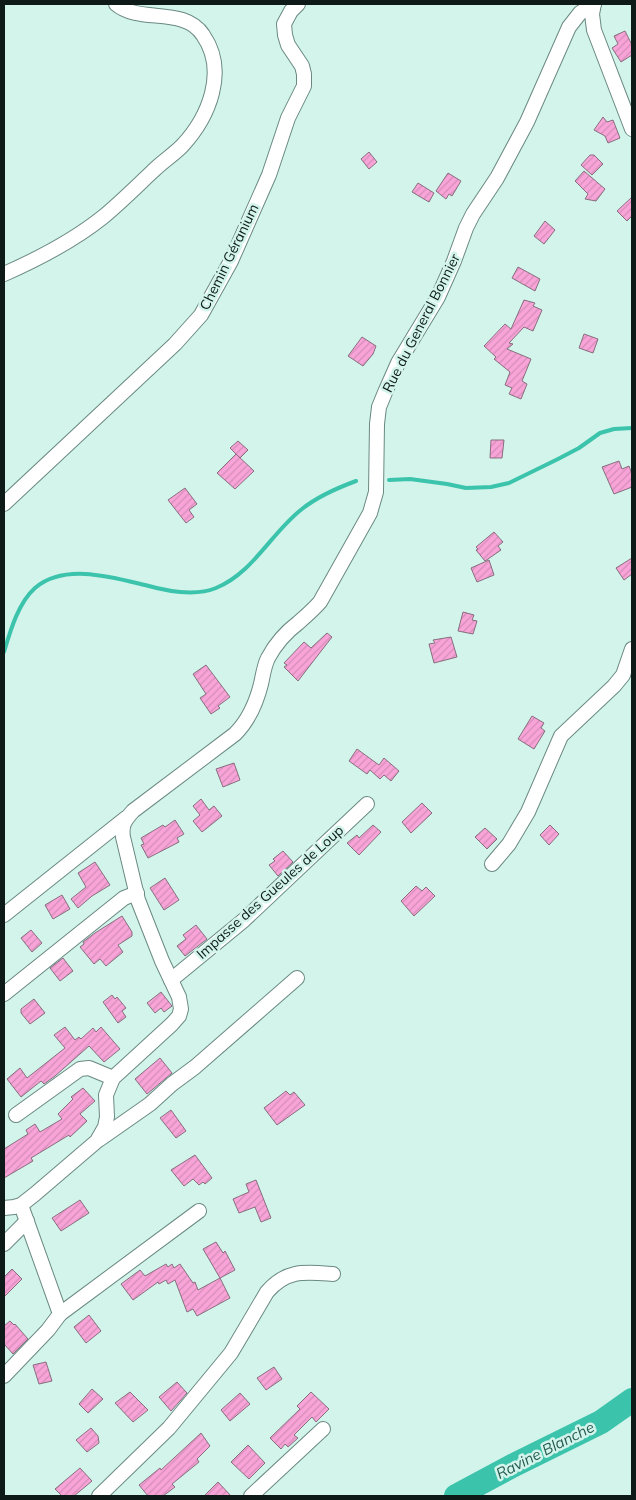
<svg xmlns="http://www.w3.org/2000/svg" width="636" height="1500" viewBox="0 0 636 1500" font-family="Mulish,sans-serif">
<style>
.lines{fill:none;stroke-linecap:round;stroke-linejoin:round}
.stream{stroke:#3cc3ac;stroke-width:4}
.river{stroke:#3cc3ac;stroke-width:24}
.building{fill:url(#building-hatch);stroke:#876e7d}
.street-casing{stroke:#6a8982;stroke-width:16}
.street{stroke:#fff;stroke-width:14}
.labels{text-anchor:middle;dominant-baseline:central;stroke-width:5;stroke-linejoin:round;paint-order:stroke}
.street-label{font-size:14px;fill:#0e1a18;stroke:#d2f4eb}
.water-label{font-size:15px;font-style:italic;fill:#255a50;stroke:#d2f4eb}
</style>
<defs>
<pattern id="building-hatch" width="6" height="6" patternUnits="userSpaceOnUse" patternTransform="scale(1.25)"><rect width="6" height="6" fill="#f9a4d8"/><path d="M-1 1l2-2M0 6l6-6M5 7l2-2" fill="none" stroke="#d48db9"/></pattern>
</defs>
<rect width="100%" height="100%" fill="#d2f4eb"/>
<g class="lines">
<g class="stream">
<polyline points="389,480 410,479 447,484 466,488 491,487 509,483 558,459 579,448 600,433 614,429 632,428"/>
<path d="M4,652C10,632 18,603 35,588C64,563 112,577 145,585C166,591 194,597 216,588C253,573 271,533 302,509C317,497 337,488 356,481"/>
</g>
<polyline class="river" points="456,1496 516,1464 601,1422 632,1400"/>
</g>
<g class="building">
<polygon points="625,31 632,45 632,55 621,62 612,48 618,44 614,36"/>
<polygon points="603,117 607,122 613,120 620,138 608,143 605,136 594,130"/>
<polygon points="369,152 377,162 369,169 361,159"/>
<polygon points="590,155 594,155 603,164 592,175 581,165"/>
<polygon points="584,171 605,189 596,201 585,199 588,194 575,181"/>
<polygon points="448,173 461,181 452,196 449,194 446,199 436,191"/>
<polygon points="418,183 434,193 429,202 412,192"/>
<polygon points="632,197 632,216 627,221 617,211"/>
<polygon points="545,221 555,230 544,244 534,236"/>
<polygon points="518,267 540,279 535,291 512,278"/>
<polygon points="524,300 535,303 533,306 542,310 533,331 524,327 509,343 513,344 507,349 531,359 522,381 527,384 521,399 509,394 512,388 505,385 510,372 494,359 496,357 484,346 505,324 511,329"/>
<polygon points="584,334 598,339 593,353 579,348"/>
<polygon points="362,337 376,346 373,354 363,366 348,356"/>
<polygon points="491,440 504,440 502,458 490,458"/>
<polygon points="238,441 248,450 240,458 230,448"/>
<polygon points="236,454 254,471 235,489 217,473"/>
<polygon points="619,461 622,469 629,466 632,474 632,487 614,494 602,467"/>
<polygon points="185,488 197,504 189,510 194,517 186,523 168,500"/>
<polygon points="494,532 503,542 498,546 501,550 485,561 476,550 478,549 476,547"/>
<polygon points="632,558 632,574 624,580 616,568"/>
<polygon points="489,560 494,575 477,582 471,568"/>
<polygon points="463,612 474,615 472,620 477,621 473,634 458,631"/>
<polygon points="327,633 332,637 298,681 284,667 287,665 284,663 304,642 311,648"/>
<polygon points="451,637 457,657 434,663 429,644 435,643 433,640"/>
<polygon points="206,665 230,697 218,706 220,708 211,714 200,698 206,694 193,674"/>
<polygon points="532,716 544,723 541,728 545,731 534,749 518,739"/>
<polygon points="357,749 379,765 384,758 399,771 391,781 384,775 380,779 370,770 367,774 349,761"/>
<polygon points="234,763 240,780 223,787 216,769"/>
<polygon points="201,799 209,810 214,806 222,816 202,832 193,821 200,815 193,806"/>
<polygon points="422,803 432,813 411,833 402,822"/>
<polygon points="175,820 184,834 177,838 179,842 148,858 141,845 144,844 141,838 163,825 165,827"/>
<polygon points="373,825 381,832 359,855 347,843 357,835 359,838"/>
<polygon points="550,825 559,834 549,845 540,835"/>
<polygon points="485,828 497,839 487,849 475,837"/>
<polygon points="283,851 293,862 278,876 269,865 275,861 273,859"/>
<polygon points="95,862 110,885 92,896 78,908 71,899 86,887 78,873"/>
<polygon points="165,878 179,900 164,910 150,888"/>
<polygon points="416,886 422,891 426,887 435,896 414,916 401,901"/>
<polygon points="62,895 70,909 53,919 45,905"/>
<polygon points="122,916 132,932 132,936 118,945 123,952 106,966 100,959 94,964 80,947 84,944 83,942 95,933"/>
<polygon points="196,925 207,939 185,956 177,946 186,939 183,935"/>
<polygon points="31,930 42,943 32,952 21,938"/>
<polygon points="63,958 73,971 60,981 50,968"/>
<polygon points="161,992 172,1006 164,1012 161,1008 155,1013 147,1003"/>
<polygon points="112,995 115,999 117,997 126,1008 122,1011 126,1017 118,1023 103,1002"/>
<polygon points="34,999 45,1013 30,1024 21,1013 21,1009"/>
<polygon points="65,1027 75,1040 79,1037 81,1039 93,1028 96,1032 101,1027 120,1049 104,1062 89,1046 55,1076 44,1084 41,1081 21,1097 7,1079 20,1068 27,1078 65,1048 54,1035"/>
<polygon points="160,1058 172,1073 147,1094 135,1079"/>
<polygon points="83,1088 95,1101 80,1114 87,1121 70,1137 69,1135 31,1158 33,1161 4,1178 4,1149 28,1134 26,1130 35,1124 40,1132 62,1119 58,1114 73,1099 71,1097"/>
<polygon points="286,1091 290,1095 294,1092 305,1105 277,1125 264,1108"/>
<polygon points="171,1110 186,1131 176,1138 160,1118"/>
<polygon points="195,1155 212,1178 205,1184 203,1182 199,1185 193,1179 184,1186 171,1170"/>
<polygon points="256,1180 271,1218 261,1222 255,1207 239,1213 233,1199 249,1192 246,1184"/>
<polygon points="80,1200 89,1213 61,1231 52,1218"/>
<polygon points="216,1242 223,1253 225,1251 235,1270 220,1278 230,1298 197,1316 193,1309 187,1312 175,1280 168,1284 166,1280 159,1284 158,1282 133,1300 121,1284 140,1270 145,1276 166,1264 168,1267 172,1264 174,1268 180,1264 193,1283 195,1282 198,1290 220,1278 203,1249"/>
<polygon points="12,1269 22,1279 4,1297 4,1277"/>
<polygon points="89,1315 101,1331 86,1343 74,1327"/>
<polygon points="10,1321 14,1325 15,1324 28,1339 13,1354 4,1344 4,1326"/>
<polygon points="46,1362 52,1381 39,1384 33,1365"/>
<polygon points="274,1367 282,1379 266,1390 257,1378"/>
<polygon points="177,1382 187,1393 171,1411 159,1397"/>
<polygon points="92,1389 103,1399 88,1413 79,1404"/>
<polygon points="130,1392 148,1410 133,1422 115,1403"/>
<polygon points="311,1392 329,1409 316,1422 312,1417 294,1435 298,1438 288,1447 285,1444 281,1449 270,1438 300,1409 297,1406"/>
<polygon points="240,1393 250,1404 230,1421 221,1410"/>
<polygon points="91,1428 98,1436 99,1443 87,1452 76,1440"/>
<polygon points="201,1433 210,1446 197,1459 199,1462 172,1484 175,1487 163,1496 148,1496 139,1485 160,1468 161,1470"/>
<polygon points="248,1445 265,1463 249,1479 231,1462"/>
<polygon points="80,1468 92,1481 74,1496 62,1496 55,1489"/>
<polygon points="218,1482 231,1496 204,1496"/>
</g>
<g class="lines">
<defs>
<g id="street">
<polyline points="594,4 592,14 594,30 632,129"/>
<path d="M4,274C38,259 73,241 103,217C120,203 137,186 153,171C162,162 173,155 182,146C209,117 228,71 203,35C184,6 139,24 116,4"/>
<polyline points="4,504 175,344 201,315 231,261 269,175 288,118 304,86 304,74 302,66 288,45 285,35 284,24 291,11 298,4"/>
<polyline points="492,864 509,844 528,812 561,736 614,686 623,675 632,649"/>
<polyline points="4,915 126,818"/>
<polyline points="171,980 244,920 367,804"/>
<polyline points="4,994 124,898 137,893"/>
<polyline points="16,1115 80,1069 89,1068 113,1078"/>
<polyline points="100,1139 150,1104 172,1084 195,1067 297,978"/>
<path d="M4,1208L14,1207L21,1205L35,1194L97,1141L105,1127L107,1117L106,1095L113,1078L172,1024L179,1016L181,1009L179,997L162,961L138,900L123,837C121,825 125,820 133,811L235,734C249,720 256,704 261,684C263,675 264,666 268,658C275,645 286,632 298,623C306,616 313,610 320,602L370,513L376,492L377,424L379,407L386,390L398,363L438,297L454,261L466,228L473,214L497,178L527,122L569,27L580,13L594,4"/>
<polyline points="4,1244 27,1221"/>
<polyline points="60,1314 199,1211"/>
<polyline points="4,1376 48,1330 60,1314 21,1205"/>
<path d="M99,1496L169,1428L231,1353L267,1292C287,1269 305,1272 333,1274"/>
<polyline points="251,1496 323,1429"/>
</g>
</defs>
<use href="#street" class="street-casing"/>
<use href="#street" class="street"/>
</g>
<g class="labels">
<g class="street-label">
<text transform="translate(229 257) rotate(-64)">Chemin Géranium</text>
<text transform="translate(421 323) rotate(-63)">Rue du General Bonnier</text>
<text transform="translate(270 892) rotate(-42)">Impasse des Gueules de Loup</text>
</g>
<g class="water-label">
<text transform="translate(545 1450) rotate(-27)">Ravine Blanche</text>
</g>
</g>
<rect width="636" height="1500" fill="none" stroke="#0e1a18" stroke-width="10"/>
</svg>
